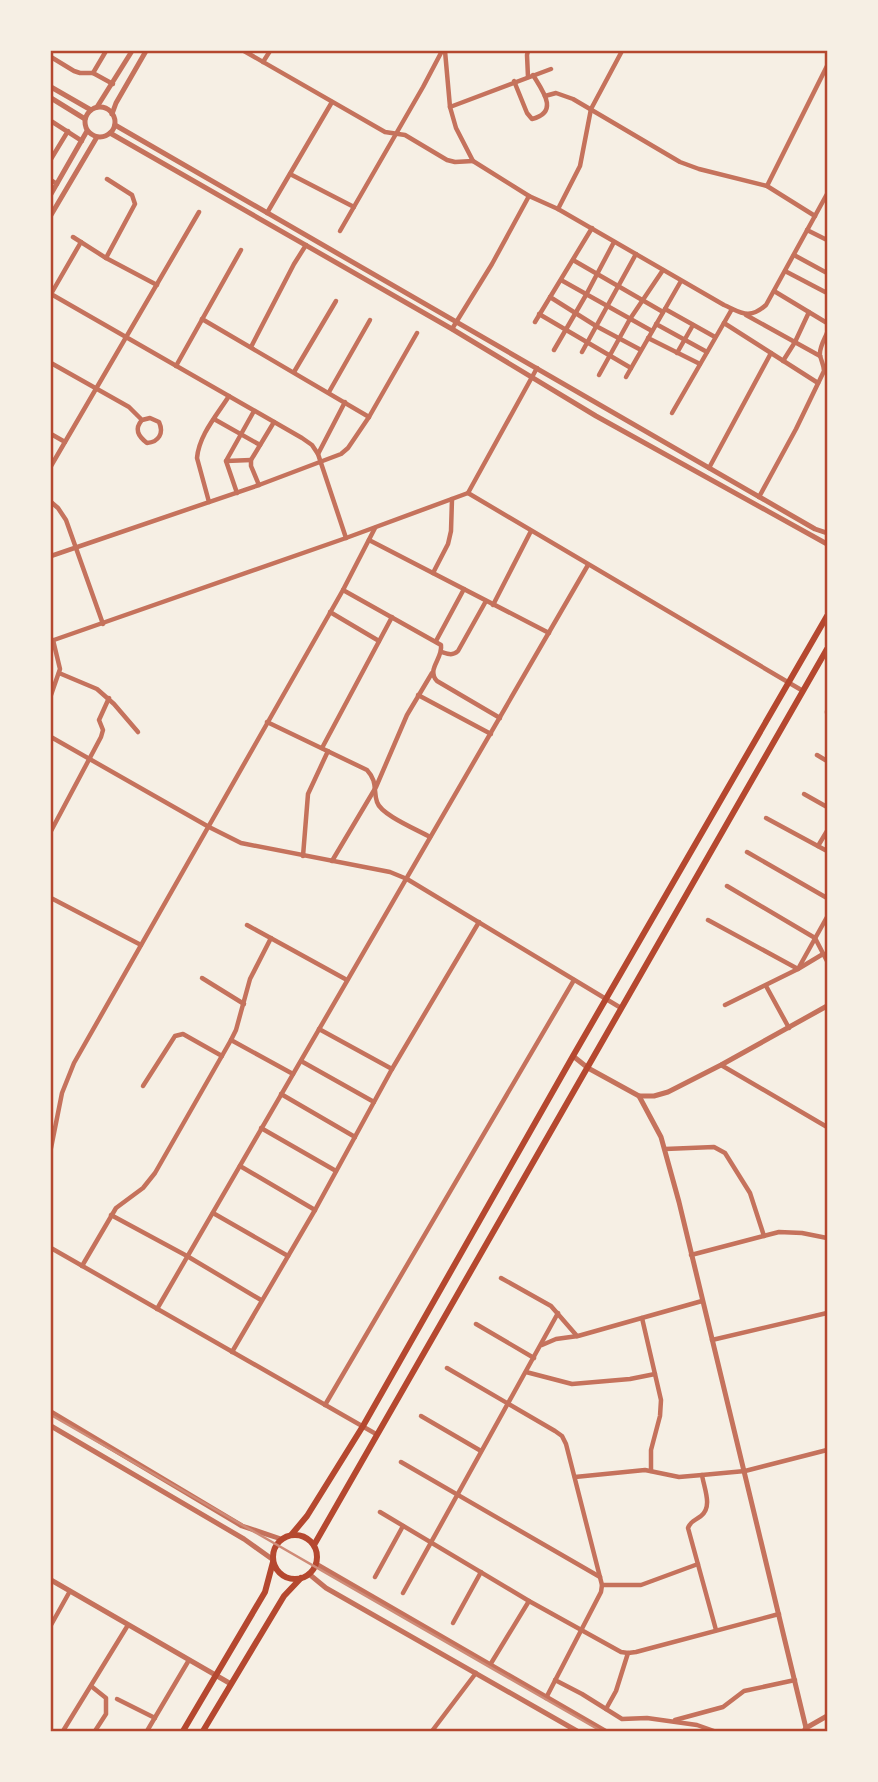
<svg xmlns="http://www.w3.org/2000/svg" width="878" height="1782" viewBox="0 0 878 1782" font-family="'PT Sans Narrow',sans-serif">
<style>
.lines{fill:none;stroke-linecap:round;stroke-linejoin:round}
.minor{stroke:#c5725c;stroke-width:4.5}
.tertiary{stroke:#c5725c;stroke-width:5}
.secondary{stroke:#b5482f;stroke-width:6}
.rail{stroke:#cf8b77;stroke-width:2.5}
.neatline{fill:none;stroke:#b5482f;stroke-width:2.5}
</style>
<rect width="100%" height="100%" fill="#f6efe4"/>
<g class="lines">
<g class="minor">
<polyline points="244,51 385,132 405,135 447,160 455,162 473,161"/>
<path d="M445,51L450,107L456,128L473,161L529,196L558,209L724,305C742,313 749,320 766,305L827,194"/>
<polyline points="51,57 74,71 80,73 93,73 113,84"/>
<polyline points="263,62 270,51"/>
<polyline points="93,73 106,51"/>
<polyline points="528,77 527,55 528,51"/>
<path d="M514,81L527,113L532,119C560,112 542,90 533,75"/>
<polyline points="545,96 556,93 573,99 680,162 699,169 767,186 815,216"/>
<polyline points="450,107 551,69"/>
<polyline points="51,121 82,141"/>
<polyline points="51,159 68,131"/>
<polyline points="290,174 354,207"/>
<polyline points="107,179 132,195 135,204 106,258 157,285"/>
<polyline points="51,180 57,184"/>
<polyline points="767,186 827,66"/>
<polyline points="558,209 580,166 591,109 622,51"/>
<polyline points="267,213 332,102"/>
<polyline points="807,230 827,240"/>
<polyline points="340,231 423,87 442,51"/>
<polyline points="73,237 106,258"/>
<polyline points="794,255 827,273"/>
<polyline points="573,260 663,312"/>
<polyline points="785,271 827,293"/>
<polyline points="561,280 652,331"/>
<polyline points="774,291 827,323"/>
<polyline points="51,294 302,438 312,445 318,454 346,538"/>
<polyline points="51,294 81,242"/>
<polyline points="550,297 596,326 641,350"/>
<polyline points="665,309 715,337"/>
<polyline points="539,314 631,368"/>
<polyline points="746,315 820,356"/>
<polyline points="202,319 369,417"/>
<polyline points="535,322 592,228"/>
<polyline points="724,323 818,383"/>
<polyline points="656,324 707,352"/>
<polyline points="452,329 492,264 529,196"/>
<polyline points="648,338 700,364"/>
<polyline points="251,347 294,264 306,245"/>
<polyline points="554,350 586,295 614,242"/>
<polyline points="582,352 636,254"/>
<polyline points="677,353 693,325"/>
<polyline points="783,361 795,342 809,312"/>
<path d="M51,363L129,407L142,420C134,429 138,436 147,443C159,442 164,433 159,422L150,418L142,420"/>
<polyline points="176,366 241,250"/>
<polyline points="537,368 468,493 803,691"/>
<polyline points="294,372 336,301"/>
<polyline points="599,375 630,319 663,270"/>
<polyline points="626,377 681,281"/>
<polyline points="329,392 370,320"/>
<polyline points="672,413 732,309"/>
<polyline points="214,419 260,445"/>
<polyline points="51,434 65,442"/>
<polyline points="318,454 345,402"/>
<polyline points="226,461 251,460"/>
<polyline points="51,466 199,212"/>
<polyline points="709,468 771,353"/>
<polyline points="259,485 251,466 251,460 274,422"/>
<polyline points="237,493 226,461 254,411"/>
<path d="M759,497L796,429L824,371C824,365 821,361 820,355C819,348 824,340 827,333"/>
<polyline points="51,502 58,508 66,520 103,624"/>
<path d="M209,502L197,458C199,435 217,415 229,396"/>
<polyline points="369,540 549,633"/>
<polyline points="51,556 259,485 341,454 348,448 369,417 417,333"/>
<polyline points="433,573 448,544 451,531 452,499"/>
<path d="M343,590L441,645C443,659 426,669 437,681L500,718"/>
<polyline points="493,605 531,531"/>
<polyline points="330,612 379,641"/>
<polyline points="51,641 346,538 468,493"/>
<polyline points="436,641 464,589"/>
<path d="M442,652C448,654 453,656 458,651L486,601"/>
<polyline points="59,673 97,689 114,704 138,732"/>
<polyline points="51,695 60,669 53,640"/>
<polyline points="418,695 491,734"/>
<polyline points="827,711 827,713"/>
<path d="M267,722L367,770C378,782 373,790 377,802C381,815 418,830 430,837"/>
<polyline points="51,737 209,827 241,843 390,872 407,879 621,1008"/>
<polyline points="322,748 392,617"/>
<polyline points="817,755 827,761"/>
<polyline points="804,794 827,807"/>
<polyline points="766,818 827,851"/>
<polyline points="51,831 101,737 103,730 99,720 109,698"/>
<polyline points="818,846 827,831"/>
<polyline points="747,852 827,898"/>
<polyline points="303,856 308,794 328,751"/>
<polyline points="332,861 376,787 407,715 432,673"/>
<polyline points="727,886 815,938 827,961"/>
<polyline points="51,898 141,945"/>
<polyline points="708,920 798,969 823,954"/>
<polyline points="247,925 347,980"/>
<polyline points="202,978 244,1004"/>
<polyline points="766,986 789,1028"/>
<polyline points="725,1005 798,969 827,917"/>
<polyline points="231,1040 293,1074"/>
<polyline points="301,1061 374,1102"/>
<polyline points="721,1065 827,1127"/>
<polyline points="392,1069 479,922"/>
<polyline points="143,1086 175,1036 183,1034 222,1056"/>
<polyline points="281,1094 355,1137"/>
<polyline points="261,1128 336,1171"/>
<polyline points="51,1148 62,1093 74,1063 343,590 375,528"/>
<polyline points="665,1149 714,1147 725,1153 750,1193 764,1236"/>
<polyline points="240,1166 315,1210"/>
<polyline points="213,1213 288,1256"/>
<polyline points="111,1215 187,1256 261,1300"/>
<polyline points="51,1248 376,1434"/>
<polyline points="691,1255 779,1232 802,1233 827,1238"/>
<polyline points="82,1266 116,1208 143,1188 155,1173 231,1040 236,1030 250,979 271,938"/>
<polyline points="501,1278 551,1306 577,1336"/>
<polyline points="157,1309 588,565"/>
<polyline points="642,1318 661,1400 660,1416 651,1450 651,1471"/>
<polyline points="476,1324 534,1358"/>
<polyline points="712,1340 827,1313"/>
<polyline points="542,1345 556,1339 578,1336 702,1301"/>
<polyline points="232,1352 315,1210 392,1069 319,1029"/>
<polyline points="447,1368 555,1431 562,1436 566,1444 602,1585 601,1592 546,1698"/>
<polyline points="526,1372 572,1384 630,1379 655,1374"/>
<polyline points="325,1405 574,980"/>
<polyline points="421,1416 481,1451"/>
<polyline points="401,1462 600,1577"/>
<path d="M702,1475C704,1488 713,1507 701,1516C695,1521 691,1520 688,1528L716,1630"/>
<polyline points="575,1477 645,1470 679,1477 702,1475 745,1471 827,1450"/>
<polyline points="380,1512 529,1601 621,1652 628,1653 636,1652 779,1614"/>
<polyline points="375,1577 403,1526"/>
<polyline points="602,1585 641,1585 698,1564"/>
<polyline points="403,1593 558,1313"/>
<polyline points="453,1623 481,1572"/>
<polyline points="51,1625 70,1591"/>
<polyline points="490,1665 529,1601"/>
<polyline points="555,1680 582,1694 622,1719 647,1718 697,1725 714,1731"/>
<polyline points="91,1686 106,1698 106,1714 95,1731"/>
<polyline points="117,1699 155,1718"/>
<polyline points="606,1709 616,1691 628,1653"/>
<polyline points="675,1720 723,1707 744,1691 795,1680"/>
<polyline points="63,1731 128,1625"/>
<polyline points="147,1731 189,1660"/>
<polyline points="432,1731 476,1673"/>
</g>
<g class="tertiary">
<polyline points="51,87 91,110"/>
<polyline points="51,98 85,119"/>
<polyline points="97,107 132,51"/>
<circle cx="100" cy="122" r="15"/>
<polyline points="112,114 116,103 146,51"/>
<polyline points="115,125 815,529 827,533"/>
<polyline points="110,133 452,329 596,416 827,544"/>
<polyline points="51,194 87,131"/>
<polyline points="51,215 97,137"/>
<polyline points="573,1056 588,1068 639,1096 654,1096 668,1092 721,1065 827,1006"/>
<polyline points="639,1096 661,1137 679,1202 806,1728"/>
<polyline points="51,1412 242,1526 281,1539"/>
<polyline points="51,1426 244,1539 272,1559"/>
<polyline points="316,1564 605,1731"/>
<polyline points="309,1574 326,1588 577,1731"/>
<polyline points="51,1580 231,1684"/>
<polyline points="804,1731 806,1728 827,1716"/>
</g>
<g class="secondary">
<polyline points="292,1534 307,1516 363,1426 573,1056 827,616"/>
<circle cx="295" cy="1557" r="22"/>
<polyline points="314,1545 827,649"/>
<polyline points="183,1731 265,1592 273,1562"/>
<polyline points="203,1731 284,1596 301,1578"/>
</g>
<polyline class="rail" points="51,1415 601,1731"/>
</g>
<rect width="878" height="1782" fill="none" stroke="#f6efe4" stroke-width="105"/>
<rect x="52" y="52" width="774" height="1678" class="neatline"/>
</svg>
